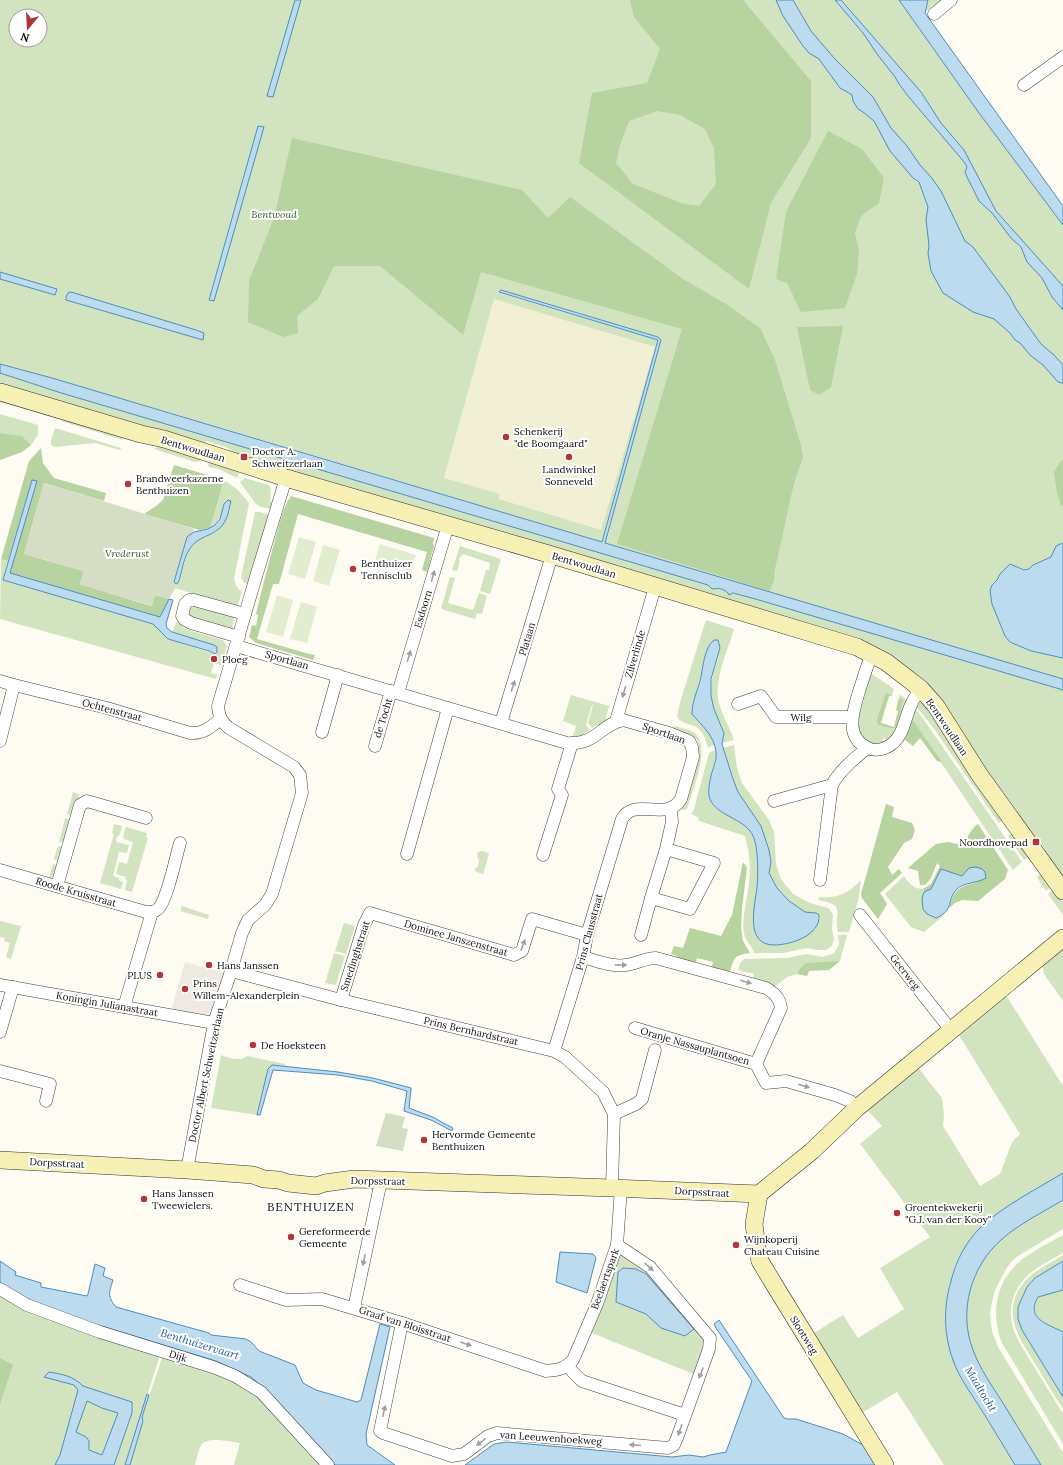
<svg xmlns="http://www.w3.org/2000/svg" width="1063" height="1465" viewBox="0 0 1063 1465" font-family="Lora,serif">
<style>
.farmland{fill:#f1efd4}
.green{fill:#d2e4bf;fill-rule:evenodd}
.forest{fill:#b6d3a0;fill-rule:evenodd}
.cemetery{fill:#d5dec4}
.pitch{fill:#e2edd0}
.plaza{fill:#eeeae1}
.water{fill:#bcdbef;stroke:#4c8ebe;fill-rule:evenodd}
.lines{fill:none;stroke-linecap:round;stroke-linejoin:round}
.street-casing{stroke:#424242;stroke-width:13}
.secondary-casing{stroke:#313131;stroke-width:18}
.street{stroke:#fff;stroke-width:12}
.secondary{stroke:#f6f0b5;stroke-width:17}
.oneway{fill:#9f9f9f}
.poi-dot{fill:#af373a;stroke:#fff;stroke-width:1.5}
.labels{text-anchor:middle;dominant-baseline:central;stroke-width:4;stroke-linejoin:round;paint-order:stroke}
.park-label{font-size:10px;font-style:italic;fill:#315f26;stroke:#fff}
.poi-label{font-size:10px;fill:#0f0f0f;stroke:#fff;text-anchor:start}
.street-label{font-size:10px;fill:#0f0f0f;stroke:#fff}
.water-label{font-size:11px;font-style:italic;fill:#266192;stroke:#fff}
.quarter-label{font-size:12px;letter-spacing:1px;fill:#0f0f0f;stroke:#fff}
</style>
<rect width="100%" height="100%" fill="#fdfbf2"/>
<polygon class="farmland" points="494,299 655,347 601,531 499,499 500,495 444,478"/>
<g class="green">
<path d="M0,0H899L979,113L1063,225V877L1045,851L1046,850L900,667L537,547L236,454L226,447L206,441L204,448L0,385V373L58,392L496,522L520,529L614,546L605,543L661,340L658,337L549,304L500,293L658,340L602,542L222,428L196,421L182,416L0,364ZM16,16H40V40H16ZM494,299L655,347L601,530L499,499L500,494L444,478Z"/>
<polygon points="928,0 942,0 925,12"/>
<polygon points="0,414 38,425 38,435 31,445 22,436 0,433"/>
<polygon points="65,416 119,433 123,440 61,421"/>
<polygon points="55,428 121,448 120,450 95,443 55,447 51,445 51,440"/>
<polygon points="160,446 201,457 200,461 195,462 154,449"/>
<polygon points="211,457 234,467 234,470 239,472 237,478 219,469 209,467 208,465"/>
<polygon points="245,478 269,485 271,490 270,501 273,502 271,509 261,507 255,503 240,482"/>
<path d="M224,480L238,490L249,503L234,579L236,586L242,592L237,608L175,588L176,584L178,583L188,551L199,539L218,531L224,505C221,515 220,522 210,528Z"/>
<polygon points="255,512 260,512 269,515 251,585 244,583 241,577"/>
<polygon points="460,546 501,559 490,594 480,591 486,570 489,570 490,563 463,554 461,557 460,557 459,561 460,561 457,571 452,570"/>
<polygon points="1,559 8,561 3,580 153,624 168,639 214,654 214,645 172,632 177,621 185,629 223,640 227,646 221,665 214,663 211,673 217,675 216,679 0,619"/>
<polygon points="450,577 455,578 448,603 473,610 479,593 487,596 482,614 477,613 475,619 441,609"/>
<polygon points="196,606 234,617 232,630 190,618 188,612 191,608"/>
<path d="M706,620L734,629C728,650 713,681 719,703C722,716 730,727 734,740L722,743C726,725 719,723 714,708C708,690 712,673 719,656L702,671L692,707L698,721L705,727L712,738L714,745L708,748C706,741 704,734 699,729C693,723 680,725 677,716L681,699Z"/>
<polygon points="869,672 894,689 892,695 888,693 878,725 895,728 903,700 899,698 900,694 907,701 898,730 887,742 885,738 882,739 884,744 878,746 862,739 856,720"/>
<polygon points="571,695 609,706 605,721 592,728 588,723 593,705 592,705 586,725 590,730 579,737 573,736 576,726 563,721"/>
<polygon points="922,702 925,703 1003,820 999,823 932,726 915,705"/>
<polygon points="913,707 922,717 1022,862 1013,870 912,719"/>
<path d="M675,726C681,728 688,729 693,732C713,744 692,791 687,809L683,810L679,809L685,802L699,756V745L697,740L692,735L674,730L673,728Z"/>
<path d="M734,745L737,768L742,783L769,820L774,832L776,864L781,879L793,894L810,903L828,908L831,911L833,915L832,929L834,939L832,946L826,950H817L807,948L783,953H754C752,947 748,943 745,937C740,923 748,896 749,882C751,865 749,851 745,836L699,821L698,817L691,814L694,809L709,753L716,750L717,752C714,766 703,794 714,806C718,811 726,814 732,817C738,821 747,825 751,832C764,851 756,897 753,920L815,930L820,918L816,913L805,912L789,901L777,888L772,879L769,873L771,862L769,850L761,826L738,792L727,762L723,748Z"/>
<polygon points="73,792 79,794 73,816 67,814"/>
<polygon points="65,818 71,820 64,843 59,842"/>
<polygon points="114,824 122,826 119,836 117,836 116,842 129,845 127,853 119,852 113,876 119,878 119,880 123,882 121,889 100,883 114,834 112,833"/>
<polygon points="126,827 147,833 146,837 148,838 132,892 125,890 127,880 125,879 126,877 116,874 119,862 127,864 133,842 124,839 123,837"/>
<polygon points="1014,831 1030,856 1024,860 1008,836"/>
<polygon points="58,846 64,848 56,874 50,878 49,878 53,864 57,865 58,861 54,859"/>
<polygon points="482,851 489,853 483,874 477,872 474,870 478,866 479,860 477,856 478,852"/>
<polygon points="1042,873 1053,886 1046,891 1037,877"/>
<path d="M904,876C908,883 914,889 923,889C925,894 922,903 923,909L927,914L936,918L944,915L924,932L911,927L885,894Z"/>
<path d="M861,880L858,901L849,932H838C833,913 848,905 818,900L819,897C837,899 849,893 861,880Z"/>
<polygon points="1055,889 1055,893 1063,902 1063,915 1048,894"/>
<polygon points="182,906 209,915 208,919 180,911"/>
<polygon points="0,921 21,926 11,959 6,957 10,943 4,941 5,938 0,937"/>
<polygon points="344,923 355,926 346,954 335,951"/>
<polygon points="838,935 847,935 840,961 800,968 797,974 787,977 773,988 752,982 754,974 738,970 740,963 744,959 787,958 806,954 823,957 834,953 839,945"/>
<polygon points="1063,944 1063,1001 1044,974 1042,961"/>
<polygon points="334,953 345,956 336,984 335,985 325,983"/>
<polygon points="1004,992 1063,1086 1063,1173 1000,1212 980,1228 955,1266 948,1290 945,1312 946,1332 949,1347 958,1372 1015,1465 944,1465 897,1392 860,1414 809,1336 843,1315 858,1338 904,1309 880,1268 930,1237 860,1144 882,1126 866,1109 916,1065 942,1098 944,1114 943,1126 980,1186 1000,1174 1012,1142 1020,1134 957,1032"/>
<path d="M221,1055C229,1058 240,1062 247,1056L285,1064V1067L272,1065L268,1069L257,1115L211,1108Z"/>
<path d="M1063,1200V1229L1018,1256L1011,1262L1006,1269L995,1290L991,1306L990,1314L992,1331L998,1347L1063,1453V1465H1041C1028,1444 1016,1424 1003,1403C992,1386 980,1369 973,1350C958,1311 971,1267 1002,1239C1018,1224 1043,1212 1063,1200Z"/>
<path d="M1063,1235V1253C1052,1259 1039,1266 1029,1274C1008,1294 1006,1318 1019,1342L1063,1414V1444L1002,1343C991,1317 995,1285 1016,1265C1029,1252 1048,1244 1063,1235Z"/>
<polygon points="625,1254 649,1272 706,1343 696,1375 592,1333 615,1256"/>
<path d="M1063,1255V1261L1035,1278L1027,1287L1018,1307L1022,1330L1063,1397V1409C1054,1395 1045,1380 1036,1365C1017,1335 998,1308 1029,1277C1039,1268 1052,1262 1063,1255Z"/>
<path d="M1063,1290V1332C1048,1324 1025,1320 1038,1297Z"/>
<polygon points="0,1294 160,1355 125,1465 0,1465"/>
<path d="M163,1355L212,1372L254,1390L322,1465H234L240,1443C231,1442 209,1436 202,1444C198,1449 197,1459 195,1465H130L143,1421L142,1417Z"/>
</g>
<g class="forest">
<path d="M630,0H743L811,81V138L771,203L749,289L579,163L592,93L647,83L660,49L634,17ZM657,111L680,115L705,129L714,148L716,184L699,206L684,204L633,184L616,163L620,145L629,121Z"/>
<polygon points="828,131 862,149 884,178 879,203 861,216 855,233 859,252 857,274 845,308 801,312 787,283 776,279 786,212"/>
<polygon points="292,138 522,190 548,218 570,197 683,279 726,304 760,328 775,360 801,445 803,457 794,483 775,569 774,580 770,591 617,544 682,329 481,272 463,335 380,266 334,266 318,299 297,316 298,333 283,337 248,322 249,281 274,218"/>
<polygon points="843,326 831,387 819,395 810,390 797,327"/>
<polygon points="0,433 22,436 31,445 22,452 0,460"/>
<polygon points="41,448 43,463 54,478 106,493 104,501 44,483 24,554 84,571 80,584 151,606 155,595 169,599 160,617 10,573 37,481 32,480 8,561 1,559 29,461"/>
<polygon points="1063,460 1063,506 1061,506 1057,493 1054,472 1060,462"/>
<polygon points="174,465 224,480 210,528 199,530 144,514 156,506 163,500"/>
<path d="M291,496L434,538L433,543L434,546L427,572L422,570L427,552L298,514L279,584H273L257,639L309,654L315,655L313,660L256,643L249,637L252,625L256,626L258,615L256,614C262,588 269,562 276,536C280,523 283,507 291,496Z"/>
<polygon points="888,693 892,695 892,696 889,696 881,723 894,727 898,711 896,710 899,698 903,700 897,726 895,728 891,728 878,725 877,720 885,695"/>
<polygon points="912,719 942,762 937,761 920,738 913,746 905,740"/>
<polygon points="886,804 894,807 892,817 912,823 915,830 912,839 904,843 888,867 892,875 899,869 902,873 880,893 887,904 878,919 862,898 861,894"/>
<path d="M978,824L1008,870L1005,879L978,901L962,900L955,903L949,908C956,882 963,889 984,879L968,872L963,876L945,871L931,889L924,892L923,889L931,884L940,866L937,863L931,878L925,885H920L918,871L908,868L936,844L948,842L962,845C968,838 970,830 978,824Z"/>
<path d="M743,862L747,868L742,908L741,927L743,941L750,953C733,955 734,959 729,975L711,970L713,962L697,958L695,965L676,959L677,956L671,954L674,946L683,948L690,928L721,936L732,915Z"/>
<polygon points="840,961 829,970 809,971 807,976 797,974 800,968 806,963"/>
<polygon points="0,1358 13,1365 0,1404"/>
</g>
<g class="cemetery">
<polygon points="44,483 194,529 175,588 169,599 155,595 152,606 80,584 84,571 24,554"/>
<polygon points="386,1113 405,1117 402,1128 408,1129 403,1151 376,1146"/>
</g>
<g class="pitch">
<polygon points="299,537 316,542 305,579 288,574"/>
<polygon points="380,544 416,555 411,572 375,561"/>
<polygon points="323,545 340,550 329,586 313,581"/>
<polygon points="277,595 293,600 283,637 266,632"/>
<polygon points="301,602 317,607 307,643 290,639"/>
</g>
<polygon class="plaza" points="185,962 225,973 211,1015 171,1011"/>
<g class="water">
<polygon points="295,0 301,0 273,97 267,96"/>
<polygon points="776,0 793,0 811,31 835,59 873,97 891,128 907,146 920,165 931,177 941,191 965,241 973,247 1010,297 1016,309 1041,344 1054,355 1063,365 1063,383 1058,382 1043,365 1030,355 1020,343 1015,340 1010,333 994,319 973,312 943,293 931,271 928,253 929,246 926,219 928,207 919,182 913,178 890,151 874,121 863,112 858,109 853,101 852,95 849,93 840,88 819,59 809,53 803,46 783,16"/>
<polygon points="835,0 841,0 921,92 941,123 964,150 996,211 1063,286 1063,310 1052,297 1042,278 1027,262 1021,247 1011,238 992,213 979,201 967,177 965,172 967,167 965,163 908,96 899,84 895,77 877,54 863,33"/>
<polygon points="899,0 928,0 925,13 1063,206 1063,225 979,113"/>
<polygon points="258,126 264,127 214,301 209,300"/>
<polygon points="0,272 57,289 55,295 0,279"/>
<path d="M501,290L658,337L661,340L605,543L1063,679V690L752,598L733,593L729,595L728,593C722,588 719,588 712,589L708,585L58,392L0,373V364L52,378L602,542L658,340L499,292Z"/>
<polygon points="71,292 196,330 204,333 203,340 66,300 66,297 68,293"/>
<polygon points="32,480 37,481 10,573 160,617 169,599 173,600 166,624 167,628 172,632 214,645 217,647 217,652 215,654 209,651 168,639 153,624 3,580"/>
<path d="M228,500L231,501C229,507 229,514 226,519C218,538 199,533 189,550C183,559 182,573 178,583L176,584L174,582L187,537L194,532L208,529L215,525L220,519L224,504Z"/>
<polygon points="1063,543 1063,658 1031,651 1010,642 1005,636 992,604 990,591 992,585 997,580 1000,574 1010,564 1024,570 1029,569 1033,565 1051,557 1056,546"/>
<path d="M714,640H718L720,648L711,679V696L714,709L724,733L722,744L733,779L738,792L761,826L769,850L771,862L769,873L777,888L789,901L805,912L816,913L819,915C821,935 791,945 774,945C744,945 755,905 757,887C758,877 758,865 757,854C756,846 755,837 750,831C739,817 713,814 709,796C708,788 710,780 712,772C714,766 717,758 716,752C714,735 702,726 692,714C692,702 697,692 700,681C703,669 704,647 714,640Z"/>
<path d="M976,867L982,869L985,872L986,878C978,883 962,883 957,889C946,900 955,910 936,918L927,914L923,909L922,898L924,892L931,889L941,869L962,876L969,868Z"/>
<polygon points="272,1065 338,1072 373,1078 411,1088 409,1108 435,1118 443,1123 453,1128 452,1131 431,1120 404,1111 407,1091 372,1081 338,1075 273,1070 260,1115 257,1115 268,1069"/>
<path d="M1063,1173V1200C1043,1212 1019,1224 1002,1239C971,1266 958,1311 973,1350C980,1369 992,1386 1003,1403C1016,1424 1028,1444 1041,1465H1015C1003,1445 991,1425 979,1406C972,1395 964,1384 958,1372C944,1343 942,1311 951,1281C956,1261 965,1243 980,1228C1001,1207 1037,1189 1063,1173Z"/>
<polygon points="560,1252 593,1254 596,1258 587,1293 556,1282"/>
<path d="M0,1261L16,1272L15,1275L41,1283V1287L87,1296L88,1294L95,1264L105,1268L103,1276L113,1280C109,1293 107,1296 116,1307L209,1333L211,1335L246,1339L251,1342L259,1351L295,1365L303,1383L316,1390L357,1402L361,1400L380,1324L390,1327L366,1434L367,1445L395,1465H335L259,1384L251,1377L216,1361L69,1316L11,1292L0,1285Z"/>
<path d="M1063,1261V1290L1038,1297C1025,1319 1048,1324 1063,1332V1397L1022,1330L1018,1319V1307L1027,1287L1035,1278Z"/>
<polygon points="623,1268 636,1269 646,1274 694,1329 685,1336 661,1328 646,1314 616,1302 618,1272"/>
<polygon points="719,1320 784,1418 788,1419 796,1419 843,1434 863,1445 879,1465 465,1465 494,1444 507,1442 672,1457 689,1455 703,1457 710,1455 726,1452 752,1381 716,1328 714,1324"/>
<path d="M49,1372C62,1374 73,1376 83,1386L132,1402V1413L114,1465H55L60,1455L78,1390L74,1385L44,1377ZM87,1401L102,1408L118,1413L102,1455L89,1450V1441L86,1437L76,1432Z"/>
<polygon points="147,1394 149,1395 142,1417 143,1421 130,1465 125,1465"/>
</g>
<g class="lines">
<defs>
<g id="street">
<polyline points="934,14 951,0"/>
<polyline points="1024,85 1063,57"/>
<polyline points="239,637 191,623 184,619 182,616 185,604 189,600 194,600 245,614"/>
<path d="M236,646L567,743C595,746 601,724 623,720L669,733L689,741L692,747L693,757L681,799C666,823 635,796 622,819L587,935L583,957L554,1051"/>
<path d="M872,654C867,665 864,677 860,688C854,708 843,737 868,748C876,752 886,749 893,743C904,734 905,717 911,705C913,699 917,694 921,689"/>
<path d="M0,681L14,685L107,708L190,733C203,734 210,728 220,719"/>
<polyline points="398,693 448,525"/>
<polyline points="738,704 761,696 776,717 852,717"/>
<polyline points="616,721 655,587"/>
<polyline points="501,723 552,555"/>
<polyline points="322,732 338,675"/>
<polyline points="0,741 14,685"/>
<polyline points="375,746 391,691"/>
<polyline points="774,801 832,785"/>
<polyline points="666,849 714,863 690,909 651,898 666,849 672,822 671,809"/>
<polyline points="407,854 448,708"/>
<polyline points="543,855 562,795 558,789 572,743"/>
<path d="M0,870L146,912C150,912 155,912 158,909C167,901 176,856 180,843"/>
<path d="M820,880L832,785C839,771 855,758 867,748"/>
<polyline points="57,886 80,805 87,801 146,818"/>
<polyline points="860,915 950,1029"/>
<polyline points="641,935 651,898"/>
<path d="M583,957C596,961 612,967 626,965C636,964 645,958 656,958L766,988C774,993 780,998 781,1008L756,1064"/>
<polyline points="231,971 341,1000 554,1051 565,1057 603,1092 614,1114 612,1188"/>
<polyline points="0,985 214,1023"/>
<polyline points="341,1000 364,925 370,913 514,955 522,951 532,919 587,935"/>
<polyline points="124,1007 152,912"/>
<polyline points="635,1028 756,1064 766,1083 786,1081 835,1095 850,1101 857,1108"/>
<polyline points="0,1032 13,987"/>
<polyline points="0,1071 50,1084 46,1101"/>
<polyline points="614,1114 636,1104 642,1099 655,1050"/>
<path d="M187,1170L214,1023L231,971L242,933L248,920L265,905L272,894L302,793L300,775L294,767L229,728C221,722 219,716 218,706L255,580L286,478"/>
<path d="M240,1285L286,1300L322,1299L402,1323L546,1371C558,1370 565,1369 573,1360L597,1304L617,1245L621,1188"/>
<polyline points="0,1289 27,1305 100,1332 213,1367 235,1376 261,1392 328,1465"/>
<polyline points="354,1308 381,1181"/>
<polyline points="402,1323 380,1431 383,1433 452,1456 464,1454 488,1436 497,1433 668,1448 674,1445 677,1438 709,1349 710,1338 650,1267 617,1245"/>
<polyline points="567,1366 582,1381 685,1415"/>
</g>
<g id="secondary">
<polyline points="0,392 141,434 164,439 286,478 552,555 857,647 886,662 903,675 921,689 936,706 979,774 1063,891"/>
<polyline points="0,1160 187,1170 253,1175 264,1179 279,1180 288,1183 316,1186 325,1183 354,1179 612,1188 759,1194"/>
<polyline points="759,1194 812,1151 857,1108 1063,938"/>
<polyline points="759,1194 754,1224 757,1248 760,1261 775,1286 885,1465"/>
</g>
</defs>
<use href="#street" class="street-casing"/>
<use href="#secondary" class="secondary-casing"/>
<use href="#street" class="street"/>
<use href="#secondary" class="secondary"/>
</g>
<defs><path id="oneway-solid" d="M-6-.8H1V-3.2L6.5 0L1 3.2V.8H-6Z"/></defs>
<g class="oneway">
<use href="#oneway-solid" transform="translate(433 576) rotate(-74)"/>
<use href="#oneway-solid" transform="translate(409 656) rotate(-73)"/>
<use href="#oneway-solid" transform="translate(513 686) rotate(-73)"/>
<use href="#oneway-solid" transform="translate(624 692) rotate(106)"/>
<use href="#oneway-solid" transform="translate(523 945) rotate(-70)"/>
<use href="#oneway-solid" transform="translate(621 965) rotate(1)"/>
<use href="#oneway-solid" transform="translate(746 982) rotate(16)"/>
<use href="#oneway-solid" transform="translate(804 1086) rotate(16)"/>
<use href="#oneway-solid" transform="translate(364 1260) rotate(102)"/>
<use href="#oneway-solid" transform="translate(649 1267) rotate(42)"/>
<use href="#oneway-solid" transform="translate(466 1344) rotate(19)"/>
<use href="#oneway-solid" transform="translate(701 1373) rotate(111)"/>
<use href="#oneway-solid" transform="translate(384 1411) rotate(-78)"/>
<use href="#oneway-solid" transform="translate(680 1430) rotate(109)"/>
<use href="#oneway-solid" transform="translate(481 1442) rotate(143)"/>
<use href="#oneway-solid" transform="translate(635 1445) rotate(-175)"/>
</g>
<g class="poi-dot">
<circle cx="506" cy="437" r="4"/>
<rect x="240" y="453" width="8" height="8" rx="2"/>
<circle cx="569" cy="457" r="4"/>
<circle cx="128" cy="484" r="4"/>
<circle cx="353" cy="569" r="4"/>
<circle cx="214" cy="659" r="4"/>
<rect x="1032" y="838" width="8" height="8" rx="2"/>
<circle cx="209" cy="965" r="4"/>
<circle cx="160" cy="975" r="4"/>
<circle cx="185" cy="989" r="4"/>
<circle cx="253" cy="1045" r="4"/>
<circle cx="424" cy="1140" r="4"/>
<circle cx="144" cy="1199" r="4"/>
<circle cx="897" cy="1213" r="4"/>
<circle cx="291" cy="1237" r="4"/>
<circle cx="736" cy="1245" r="4"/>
</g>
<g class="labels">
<g class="park-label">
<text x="274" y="214">Bentwoud</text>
<text x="127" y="553">Vrederust</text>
</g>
<g class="poi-label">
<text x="514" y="431">Schenkerij<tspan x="514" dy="12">"de Boomgaard"</tspan></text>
<text x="252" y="451">Doctor A.<tspan x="252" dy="12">Schweitzerlaan</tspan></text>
<text x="569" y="469" text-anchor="middle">Landwinkel<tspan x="569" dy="12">Sonneveld</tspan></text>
<text x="136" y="478">Brandweerkazerne<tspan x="136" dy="12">Benthuizen</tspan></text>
<text x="361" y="563">Benthuizer<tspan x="361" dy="12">Tennisclub</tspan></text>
<text x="222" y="659">Ploeg</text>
<text x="1028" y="842" text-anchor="end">Noordhovepad</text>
<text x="217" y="965">Hans Janssen</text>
<text x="152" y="975" text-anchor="end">PLUS</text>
<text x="193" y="983">Prins<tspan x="193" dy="12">Willem-Alexanderplein</tspan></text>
<text x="261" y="1045">De Hoeksteen</text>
<text x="432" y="1134">Hervormde Gemeente<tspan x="432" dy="12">Benthuizen</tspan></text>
<text x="152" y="1193">Hans Janssen<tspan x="152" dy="12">Tweewielers.</tspan></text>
<text x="905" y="1207">Groentekwekerij<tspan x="905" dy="12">"G.J. van der Kooy"</tspan></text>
<text x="299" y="1231">Gereformeerde<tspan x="299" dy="12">Gemeente</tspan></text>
<text x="744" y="1239">Wijnkoperij<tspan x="744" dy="12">Chateau Cuisine</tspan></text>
</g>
<g class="street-label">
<text transform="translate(193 449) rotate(17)">Bentwoudlaan</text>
<text transform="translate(584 565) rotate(17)">Bentwoudlaan</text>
<text transform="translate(423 609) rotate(-73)">Esdoorn</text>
<text transform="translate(527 639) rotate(-73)">Plataan</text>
<text transform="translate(635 654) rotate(-74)">Zilverlinde</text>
<text transform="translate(287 660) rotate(16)">Sportlaan</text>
<text transform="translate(112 710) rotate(15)">Ochtenstraat</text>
<text x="801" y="717">Wilg</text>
<text transform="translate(383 718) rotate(-73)">de Tocht</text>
<text transform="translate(947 727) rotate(56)">Bentwoudlaan</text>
<text transform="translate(664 733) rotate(19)">Sportlaan</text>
<text transform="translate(76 892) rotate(16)">Roode Kruisstraat</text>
<text transform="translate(589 932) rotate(-75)">Prins Clausstraat</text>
<text transform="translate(456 938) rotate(16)">Dominee Janszenstraat</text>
<text transform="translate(355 956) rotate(-72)">Smedinghstraat</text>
<text transform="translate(905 972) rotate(52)">Geerweg</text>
<text transform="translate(107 1004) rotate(10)">Koningin Julianastraat</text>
<text transform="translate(471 1031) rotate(13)">Prins Bernhardstraat</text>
<text transform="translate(695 1046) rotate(16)">Oranje Nassauplantsoen</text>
<text transform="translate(206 1075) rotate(-78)">Doctor Albert Schweitzerlaan</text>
<text transform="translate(57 1163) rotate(3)">Dorpsstraat</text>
<text transform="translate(378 1181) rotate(1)">Dorpsstraat</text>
<text transform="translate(702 1192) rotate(3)">Dorpsstraat</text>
<text transform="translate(605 1279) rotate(-70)">Beelaertspark</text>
<text transform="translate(405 1324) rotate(18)">Graaf van Bloisstraat</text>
<text transform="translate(804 1335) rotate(58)">Slootweg</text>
<text transform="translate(178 1356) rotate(17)">Dijk</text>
<text transform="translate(551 1438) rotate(4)">van Leeuwenhoekweg</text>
</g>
<g class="water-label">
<text transform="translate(200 1344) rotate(17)">Benthuizervaart</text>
<text transform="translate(981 1389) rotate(59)">Maaltocht</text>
</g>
<g class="quarter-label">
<text x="311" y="1206">BENTHUIZEN</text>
</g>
</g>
<g transform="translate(28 28) rotate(198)"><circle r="19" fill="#ffffff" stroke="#9f9f9f"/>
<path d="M0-3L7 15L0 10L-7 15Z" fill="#af373a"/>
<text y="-6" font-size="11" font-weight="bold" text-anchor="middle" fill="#0f0f0f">N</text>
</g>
</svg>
